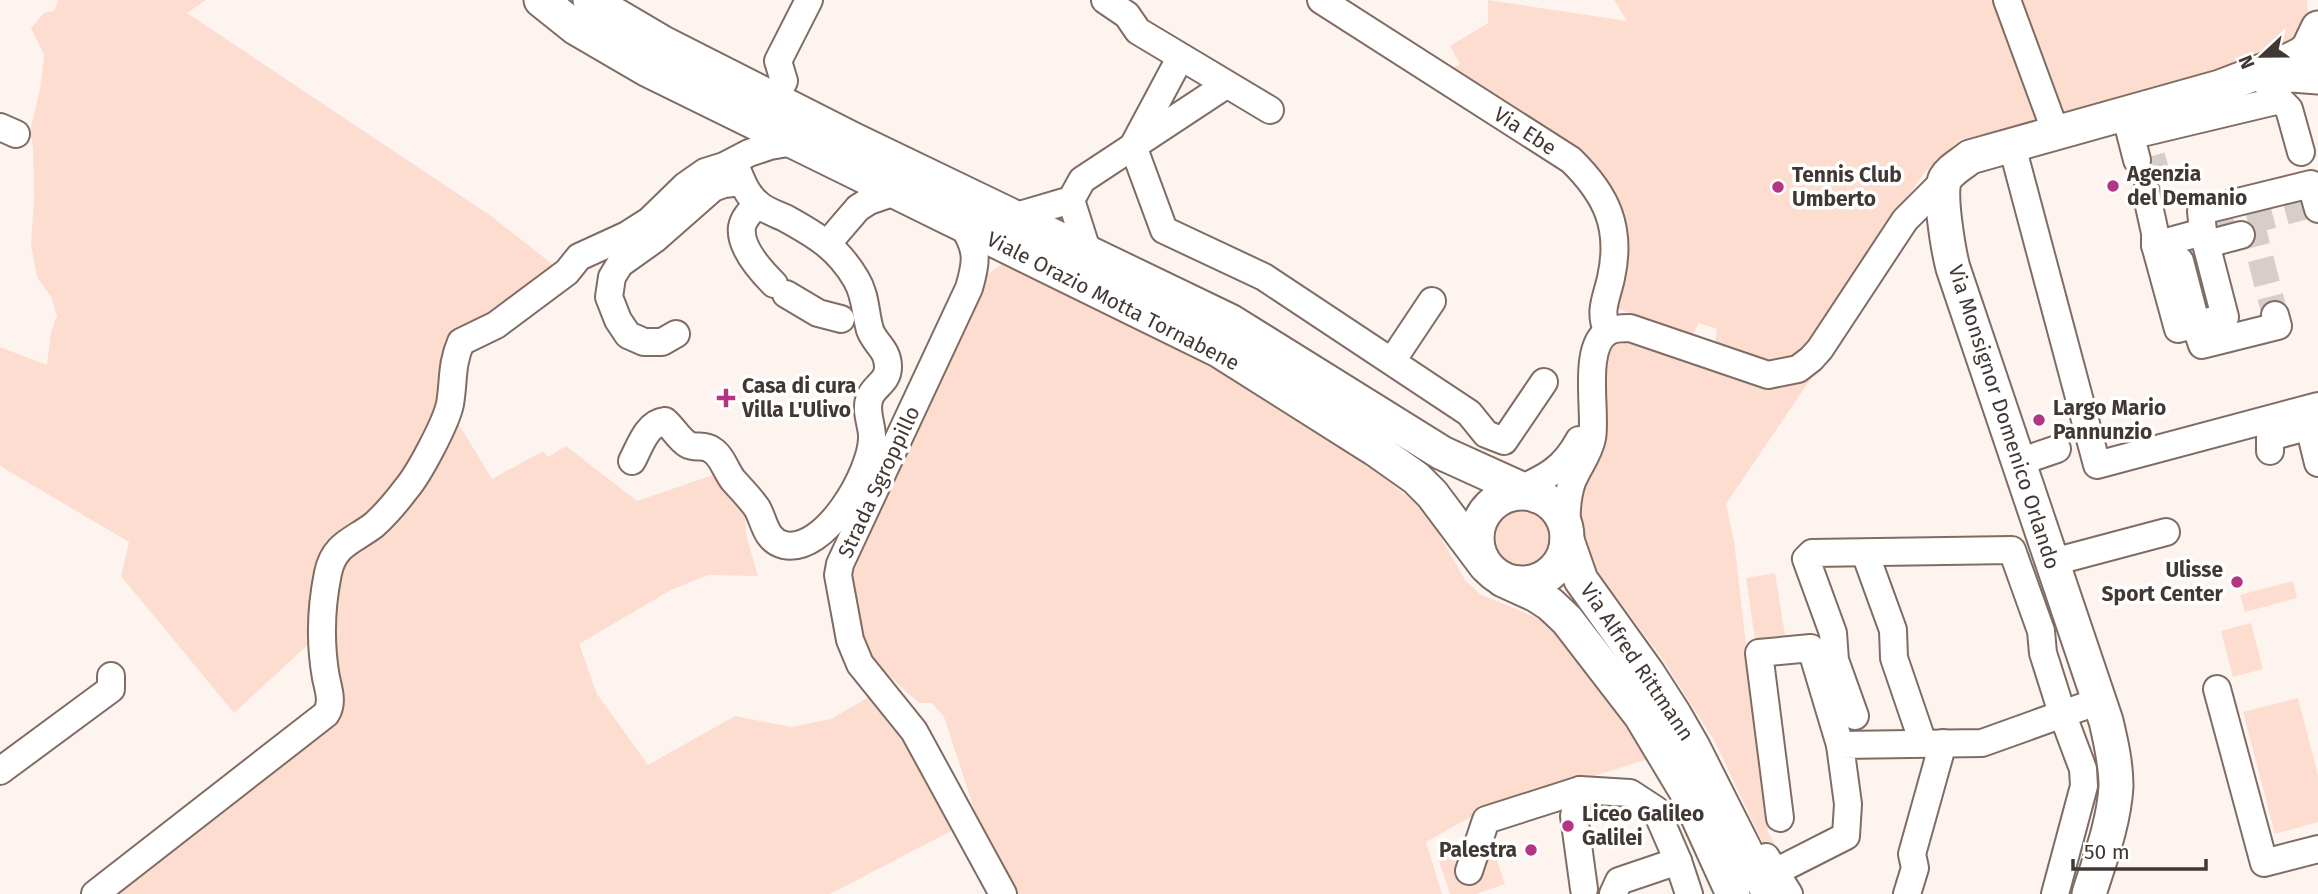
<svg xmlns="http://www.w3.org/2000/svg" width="2318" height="894" viewBox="0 0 2318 894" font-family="'Fira Sans',sans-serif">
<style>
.green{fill:#fcddcf}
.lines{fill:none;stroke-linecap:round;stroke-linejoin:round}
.minor-tunnel{stroke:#d7ceca;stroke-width:26;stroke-dasharray:26 13;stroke-linecap:butt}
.minor-casing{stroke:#7f6c63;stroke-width:30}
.major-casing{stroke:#7f6c63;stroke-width:37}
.minor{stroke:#fff;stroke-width:26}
.major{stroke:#fff;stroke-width:33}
.poi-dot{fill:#b33584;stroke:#fff;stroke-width:2.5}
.labels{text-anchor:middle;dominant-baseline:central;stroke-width:7;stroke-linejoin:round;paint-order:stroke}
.street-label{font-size:21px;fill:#413834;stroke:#fff}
.poi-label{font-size:21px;font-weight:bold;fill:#413834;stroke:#fff;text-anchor:start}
</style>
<rect width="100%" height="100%" fill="#fdf4f0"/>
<g class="green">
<polygon points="58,0 206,0 187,13 491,216 561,271 490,321 454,330 448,352 445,402 403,484 339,539 312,641 234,713 121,576 129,542 0,466 0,347 47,365 51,332 57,316 51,297 37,277 31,245 34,198 33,148 30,131 40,89 44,55 31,28 44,13 54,11"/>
<path d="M1488,0L1627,21L1614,0H2307L2308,13L2304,37L2289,49L2050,119L1960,140L1924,173L1813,337C1801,348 1789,361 1772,361L1715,343L1717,329L1699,323L1692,336L1613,307L1620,219L1447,71L1460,64L1450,46L1488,23Z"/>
<polygon points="1003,263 1221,372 1373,469 1414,502 1436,529 1465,580 1480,594 1547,622 1579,661 1649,759 1483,810 1426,842 1442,894 1012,894 983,836 944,717 932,703 919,703 867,656 845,575 984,277"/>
<polygon points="1620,337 1774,385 1797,382 1818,368 1726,504 1734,541 1768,832 1775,845 1769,847 1763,843 1715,742 1661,657 1590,562 1583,541 1580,495 1604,393 1608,348"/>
<polygon points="455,418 492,479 543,451 548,457 566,446 637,501 713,475 745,517 746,535 758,576 708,575 671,590 579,644 597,694 648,765 735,716 791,727 831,719 869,697 915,746 957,828 830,894 114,894 306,746 330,723 327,641 339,558"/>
<circle cx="1520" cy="536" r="32"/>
<polygon points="1775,573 1785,635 1755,639 1746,578"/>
<polygon points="2293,581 2297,598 2245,612 2240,595"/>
<polygon points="2251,623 2263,669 2233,677 2221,631"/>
<polygon points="2298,698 2318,775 2318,822 2275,834 2243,712"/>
<polygon points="1488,835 1505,884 1476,894 1450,894 1436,852"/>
</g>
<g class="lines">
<g class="minor-tunnel">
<polyline points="2152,156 2161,188"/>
<polyline points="2251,221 2275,315"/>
<polyline points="2210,232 2318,203"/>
</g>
<defs>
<g id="minor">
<polyline points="1105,0 1127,15 1138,31 1270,110"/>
<path d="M1321,0L1571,160C1607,195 1622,228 1611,278C1606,300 1599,310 1607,331"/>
<polyline points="2007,0 2056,133"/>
<polyline points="1180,58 1133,146 1164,230 1264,277 1469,413 1486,434 1504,441 1544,382"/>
<polyline points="775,100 784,81 778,61 809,0"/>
<polyline points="2125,113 2137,160"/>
<polyline points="0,127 16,134"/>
<polyline points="2146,132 2280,100 2289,109 2301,152"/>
<polyline points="2012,146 2097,465 2318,406"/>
<polyline points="2146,192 2155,233 2155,245 2178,329 2225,317 2203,232 2201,211 2311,184 2318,209"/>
<polyline points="1071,200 1088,253"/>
<path d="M758,204C751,211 744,217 742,227C739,247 761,271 774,284"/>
<polyline points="1013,217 1071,200 1082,180 1226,85"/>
<path d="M963,226C978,250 977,261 969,288L840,564L838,575L850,640L860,664L914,731L1003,894"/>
<polyline points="828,243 858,208 869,201 895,192"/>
<polyline points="2207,244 2241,235"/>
<polyline points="2155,245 2203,232"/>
<polyline points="2180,261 2194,315"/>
<polyline points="786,294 818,313 841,319"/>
<polyline points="676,334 662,342 644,342 628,335 618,320 609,297 612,277 620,264 655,239 713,188 724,184 741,182"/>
<polyline points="2199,336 2202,345 2278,326 2275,315"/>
<polyline points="1392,361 1432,301"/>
<polyline points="2309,426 2318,463"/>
<polyline points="2270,451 2270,437 2303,428"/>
<path d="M632,461C640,446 647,423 665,421C673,428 679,439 687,444C695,449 704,444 712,450C722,456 726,471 733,480C741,489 750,498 757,508C765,522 765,540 784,545C825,554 871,473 872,439C873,426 864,411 870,397C875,385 888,382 888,367C888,349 875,344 870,330C865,313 866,295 856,279C838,248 816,235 785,218C776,214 764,210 757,203C745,193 740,176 734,162"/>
<polyline points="2019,462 2057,449"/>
<path d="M1510,494C1542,479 1562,472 1579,440"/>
<path d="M1567,530C1566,514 1567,497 1572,482C1578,467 1589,454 1592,438C1597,414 1581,345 1609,331C1615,328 1623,328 1630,328L1768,375L1798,369L1811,359L1820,349L1905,220L1944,181"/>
<polyline points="1865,553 1893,630 1894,658 1923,743"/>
<polyline points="2053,562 2166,532"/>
<polyline points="2217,689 2264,863 2318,849"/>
<polyline points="1855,716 1835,660 1833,633 1806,559 1812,553 2012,550 2041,631 2043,653 2062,713 2083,769 2084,786 2055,894"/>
<polyline points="0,771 111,689 111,676"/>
<polyline points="1580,790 1574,816 1584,889"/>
<polyline points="1780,818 1759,653 1811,648 1840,745"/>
<polyline points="1766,857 1789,894"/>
<polyline points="1469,871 1486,820 1580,790 1630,793 1656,810 1678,861"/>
<polyline points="1775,872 1846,836 1848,804 1840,745 1982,743 2099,701"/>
<path d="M95,894L326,714C333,703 329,691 326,678C320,644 321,607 328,573C334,544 353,541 374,525C385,515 397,501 406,489C419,474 446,423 450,404C454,381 451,365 461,342L496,325L567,272L579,257L627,235L649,221L685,186L705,172L724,166L749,153L770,146L793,142"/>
<polyline points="1613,894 1619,881 1678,861 1689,894"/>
<polyline points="1907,894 1915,868 1912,854 1943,743"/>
</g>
<g id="major">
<polyline points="541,0 576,28 648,70 1220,351 1375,449 1416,478 1432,494 1486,566"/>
<polyline points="590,0 663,43 852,139 1230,321 1442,453 1537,496"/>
<polyline points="2267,79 2292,75 2318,77"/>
<circle cx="1522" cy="538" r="45"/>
<polyline points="1567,540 1581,580 1647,672 1674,714 1693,747 1748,856 1770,894"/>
<polyline points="1503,580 1536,595 1550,604 1567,620 1641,716 1686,791 1733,894"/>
<path d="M2089,894C2100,859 2114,823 2116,786C2116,764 2111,742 2106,721L1953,268C1949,253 1938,191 1945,179C1950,170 1962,164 1970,157L2220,87L2283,63L2300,55L2308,49L2318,28"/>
</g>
</defs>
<use href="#minor" class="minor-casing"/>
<use href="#major" class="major-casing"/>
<use href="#minor" class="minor"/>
<use href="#major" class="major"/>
</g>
<g class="poi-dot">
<circle cx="2113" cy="186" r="7"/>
<circle cx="1778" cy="187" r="7"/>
<path d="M722.5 387.5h7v7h7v7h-7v7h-7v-7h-7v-7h7z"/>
<circle cx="2039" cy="420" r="7"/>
<circle cx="2237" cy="582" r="7"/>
<circle cx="1568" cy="826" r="7"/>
<circle cx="1531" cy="850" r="7"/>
</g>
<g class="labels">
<g class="street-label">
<text transform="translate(1525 131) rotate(33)">Via Ebe</text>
<text transform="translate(1113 301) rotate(27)">Viale Orazio Motta Tornabene</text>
<text transform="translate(2004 417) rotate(72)">Via Monsignor Domenico Orlando</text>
<text transform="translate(879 482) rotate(-65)">Strada Sgroppillo</text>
<text transform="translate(1637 662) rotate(56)">Via Alfred Rittmann</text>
</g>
<g class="poi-label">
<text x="2127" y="174">Agenzia<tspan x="2127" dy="24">del Demanio</tspan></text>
<text x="1792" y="175">Tennis Club<tspan x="1792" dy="24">Umberto</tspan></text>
<text x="742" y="386">Casa di cura<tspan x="742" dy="24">Villa L'Ulivo</tspan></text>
<text x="2053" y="408">Largo Mario<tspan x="2053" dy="24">Pannunzio</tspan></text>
<text x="2223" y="570" text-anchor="end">Ulisse<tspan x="2223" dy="24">Sport Center</tspan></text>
<text x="1582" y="814">Liceo Galileo<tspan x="1582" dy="24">Galilei</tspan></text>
<text x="1517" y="850" text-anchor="end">Palestra</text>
</g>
</g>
<g transform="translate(2262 56) rotate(248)" stroke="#ffffff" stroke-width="5" paint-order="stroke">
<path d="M0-5L12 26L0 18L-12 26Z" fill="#413834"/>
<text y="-10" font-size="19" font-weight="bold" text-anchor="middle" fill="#413834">N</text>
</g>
<path d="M2073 859v10h133v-10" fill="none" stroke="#413834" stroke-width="3.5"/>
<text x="2084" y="859" font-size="21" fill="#413834" stroke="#ffffff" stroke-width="5" paint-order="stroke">50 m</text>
</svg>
